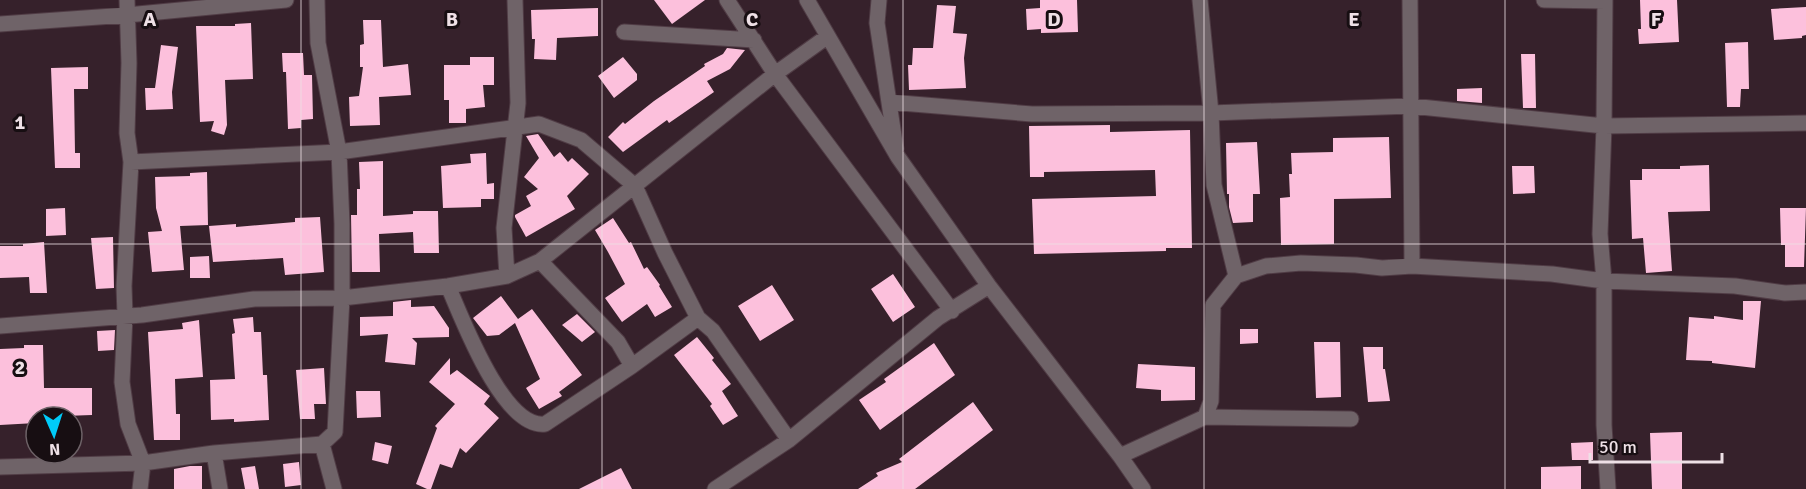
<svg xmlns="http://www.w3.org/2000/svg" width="1806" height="489" font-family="Signika,sans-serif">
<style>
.building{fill:#fcc0dc}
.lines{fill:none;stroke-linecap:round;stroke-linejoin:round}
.minor-casing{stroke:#503c45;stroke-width:17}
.minor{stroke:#6f6368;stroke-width:15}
.grid{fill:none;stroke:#eee0e6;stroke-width:1.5;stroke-opacity:0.55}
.grid-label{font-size:20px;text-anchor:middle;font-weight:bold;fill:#eee0e6;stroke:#170e12;stroke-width:6;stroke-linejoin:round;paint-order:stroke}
</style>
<rect width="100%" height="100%" fill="#36212b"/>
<path class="building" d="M654 0H705L672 24Z
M1040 0H1077L1078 32 1041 33V29L1027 30 1026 9 1040 8Z
M1640 0H1677L1679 42 1639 44 1638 29H1641Z
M937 5 956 6 953 33 967 34 964 58 966 88 909 90 908 65H912L913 48H933Z
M1806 7V35L1802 36V38L1774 40 1771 9Z
M598 8V36L557 38 556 60 534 59 535 39H532L531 10Z
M363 20H381L383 67 408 64 411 95 379 97 380 125 350 126 349 97 359 96 363 67H360V45L364 44Z
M251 23 253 79 225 80 227 125 224 135 211 131 214 121 200 122 196 26H235V24Z
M1748 42 1749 89H1741L1740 107H1727L1725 43Z
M161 45 178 47 172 92 173 109 146 110 145 88H155Z
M727 48 745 50 730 69 707 81 714 92 669 123 667 120 623 152 608 137 623 122 625 124 654 101 705 66 704 64 723 54Z
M282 53H303L304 75H312L313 119 301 120V128L288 129 286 72H283Z
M1521 54H1535L1536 108H1523Z
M470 57H494V85H483L485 107 466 109V123H449V100H444V65H470Z
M623 57 637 74V80L614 98 598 76Z
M88 67V89H74L75 153H80V168H55L51 68Z
M1482 88V103L1457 101V89Z
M1110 125V132L1190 130 1192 248H1166V251L1034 254 1032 199 1156 196 1155 170 1044 172V177H1030L1029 126Z
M538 134 554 157 560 152 568 162 572 158 589 174 567 196 575 209 526 237 515 217V215L531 206 526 196 538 189 524 177 539 158 526 136Z
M1389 137 1391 198 1334 199V244L1281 245 1280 198 1290 197 1289 174H1292L1291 153 1333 152V138Z
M1257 142 1260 194H1253V222L1233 223 1229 207V194H1227L1226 143Z
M486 153 487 184 494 183V199H481V207L443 208 441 166 471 163 470 154Z
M383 161V216L413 214V211H438L439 253H414L413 232 379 234 380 272H352L351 215H357V189H360L359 162Z
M1709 165 1710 211 1668 212 1672 271 1646 273 1643 238 1632 239 1630 180H1642V169H1680V166Z
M1512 166H1534L1535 193 1513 194Z
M207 172 208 225 180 226 184 270 152 272 148 232 162 231 156 208 155 177 190 176V173Z
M65 208 66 235 46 236V209Z
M1780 208H1806L1804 267H1785V245H1781Z
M320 217 324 272 285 275 283 258 213 262 209 226 236 224V227L295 222V218Z
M613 218 629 243 631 242 644 269 647 267 660 285 659 286 672 307 655 317 647 304 622 322 605 298 625 284 608 252 595 230Z
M113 237 114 288 96 289 91 238Z
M44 242 47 293H30L29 277 0 278V246H23V244Z
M209 256 210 278H190V257Z
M893 274 915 307 893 322 871 289Z
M772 285 794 320 760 341 738 306Z
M501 296 518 319 532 309 582 375 559 392 562 396 539 409 526 388 540 379 515 323 499 335 487 336 473 318Z
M411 300V307L434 306 449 328V337L412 338 417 343 415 365 385 362 388 334 360 336V317L393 316V302Z
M1743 301H1761L1755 368 1712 363V361L1686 360 1689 317 1714 319V316L1743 320Z
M577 314 595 332 582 342 562 325Z
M253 317 254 332H261L263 375H267L269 420 234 422V419L211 420 210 380 235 379 232 334 235 333 233 319Z
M199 320 203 377 175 379 176 414H180V440H154L148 332 183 329 182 323Z
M1240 329H1258V343L1240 344Z
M115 330 114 350 98 351 97 331Z
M697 337 714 358 712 360 731 384 722 391 738 416 723 425 710 406 712 404 674 355Z
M1314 342H1340L1341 397 1316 398Z
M934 343 955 375 880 430 859 400 886 382 884 379Z
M24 345H43L44 388H92V415L36 417V423L0 425V349L24 348Z
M1363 347H1383V369H1385L1390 401 1368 402Z
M450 358V375L457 370 490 396 484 404 499 418 466 453 460 448 452 468 440 464 431 489H427L416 484 437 428 435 426 455 404 429 382Z
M1138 364 1195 367V400L1161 401V390L1136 388Z
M324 368 326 404H314L315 419H300L296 370Z
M356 391H380L381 417 357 418Z
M973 402 993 430 942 469 915 489H858L878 476 876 473 902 462 899 459Z
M1682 432V489H1652L1650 433Z
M375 442 392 446 388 464 372 460Z
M1593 442V460H1572L1571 443Z
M299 462 301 485 285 487 283 464Z
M190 466H202V489H174V469Z
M255 466 259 489H245L241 468Z
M1581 466V489H1541V467Z
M621 468 632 489H579Z"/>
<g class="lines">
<g class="minor-casing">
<path id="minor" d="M127 0 129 63 127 133 131 162 124 286 125 316 122 382 128 424 143 463 140 489
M727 0 775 74 952 311
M807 0 898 157 989 286 1120 456 1143 489
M879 0 877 23 896 149
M1200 0 1211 113 1214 185 1236 276
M1410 0 1412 266
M1544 0 1605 1
M0 24 127 15 286 0
M624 32 754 40
M889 102 1032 114 1211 113 1411 106 1604 126 1806 123
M131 162 339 152 539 124 581 140 635 186 665 253 698 318 713 331 789 440 938 318 989 286
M540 261 618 342 632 366
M507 276 504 228 518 103 515 0
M448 286C462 318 503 429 545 424L632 366 698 318
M0 326 142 315 254 299 342 298 448 286 507 276 540 261 775 74 828 36
M1205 417 1351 419
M322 444 334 489
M214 453 220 489
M1120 456 1205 417 1211 401 1213 305 1236 276 1266 266 1301 263 1356 265 1382 268 1412 266 1552 274 1604 281 1600 234 1604 126 1605 0
M0 467 143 463 214 453 322 444 335 432 342 298V224L339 152 318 43 317 0
M715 489 789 440
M1608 489 1604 425V281L1735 286 1785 293 1806 292"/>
</g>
<use href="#minor" class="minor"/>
</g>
<path class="grid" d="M301 0V489M602 0V489M903 0V489M1204 0V489M1505 0V489M0 244H1806"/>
<g class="grid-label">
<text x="150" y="26">A</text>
<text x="452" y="26">B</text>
<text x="752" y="26">C</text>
<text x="1054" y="26">D</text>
<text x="1354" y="26">E</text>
<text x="1656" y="26">F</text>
<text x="20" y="129">1</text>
<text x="20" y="374">2</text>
</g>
<g transform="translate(54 435) rotate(177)"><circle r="28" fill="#170e12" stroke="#6d6267" stroke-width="1.5"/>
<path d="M0-4.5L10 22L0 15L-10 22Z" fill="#00cbf9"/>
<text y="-9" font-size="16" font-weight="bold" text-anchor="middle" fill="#eee0e6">N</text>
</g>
<path d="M1590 453v9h132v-9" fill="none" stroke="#eee0e6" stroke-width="3"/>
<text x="1599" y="453" font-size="18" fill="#eee0e6" stroke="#170e12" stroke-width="4.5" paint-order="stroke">50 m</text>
</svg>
